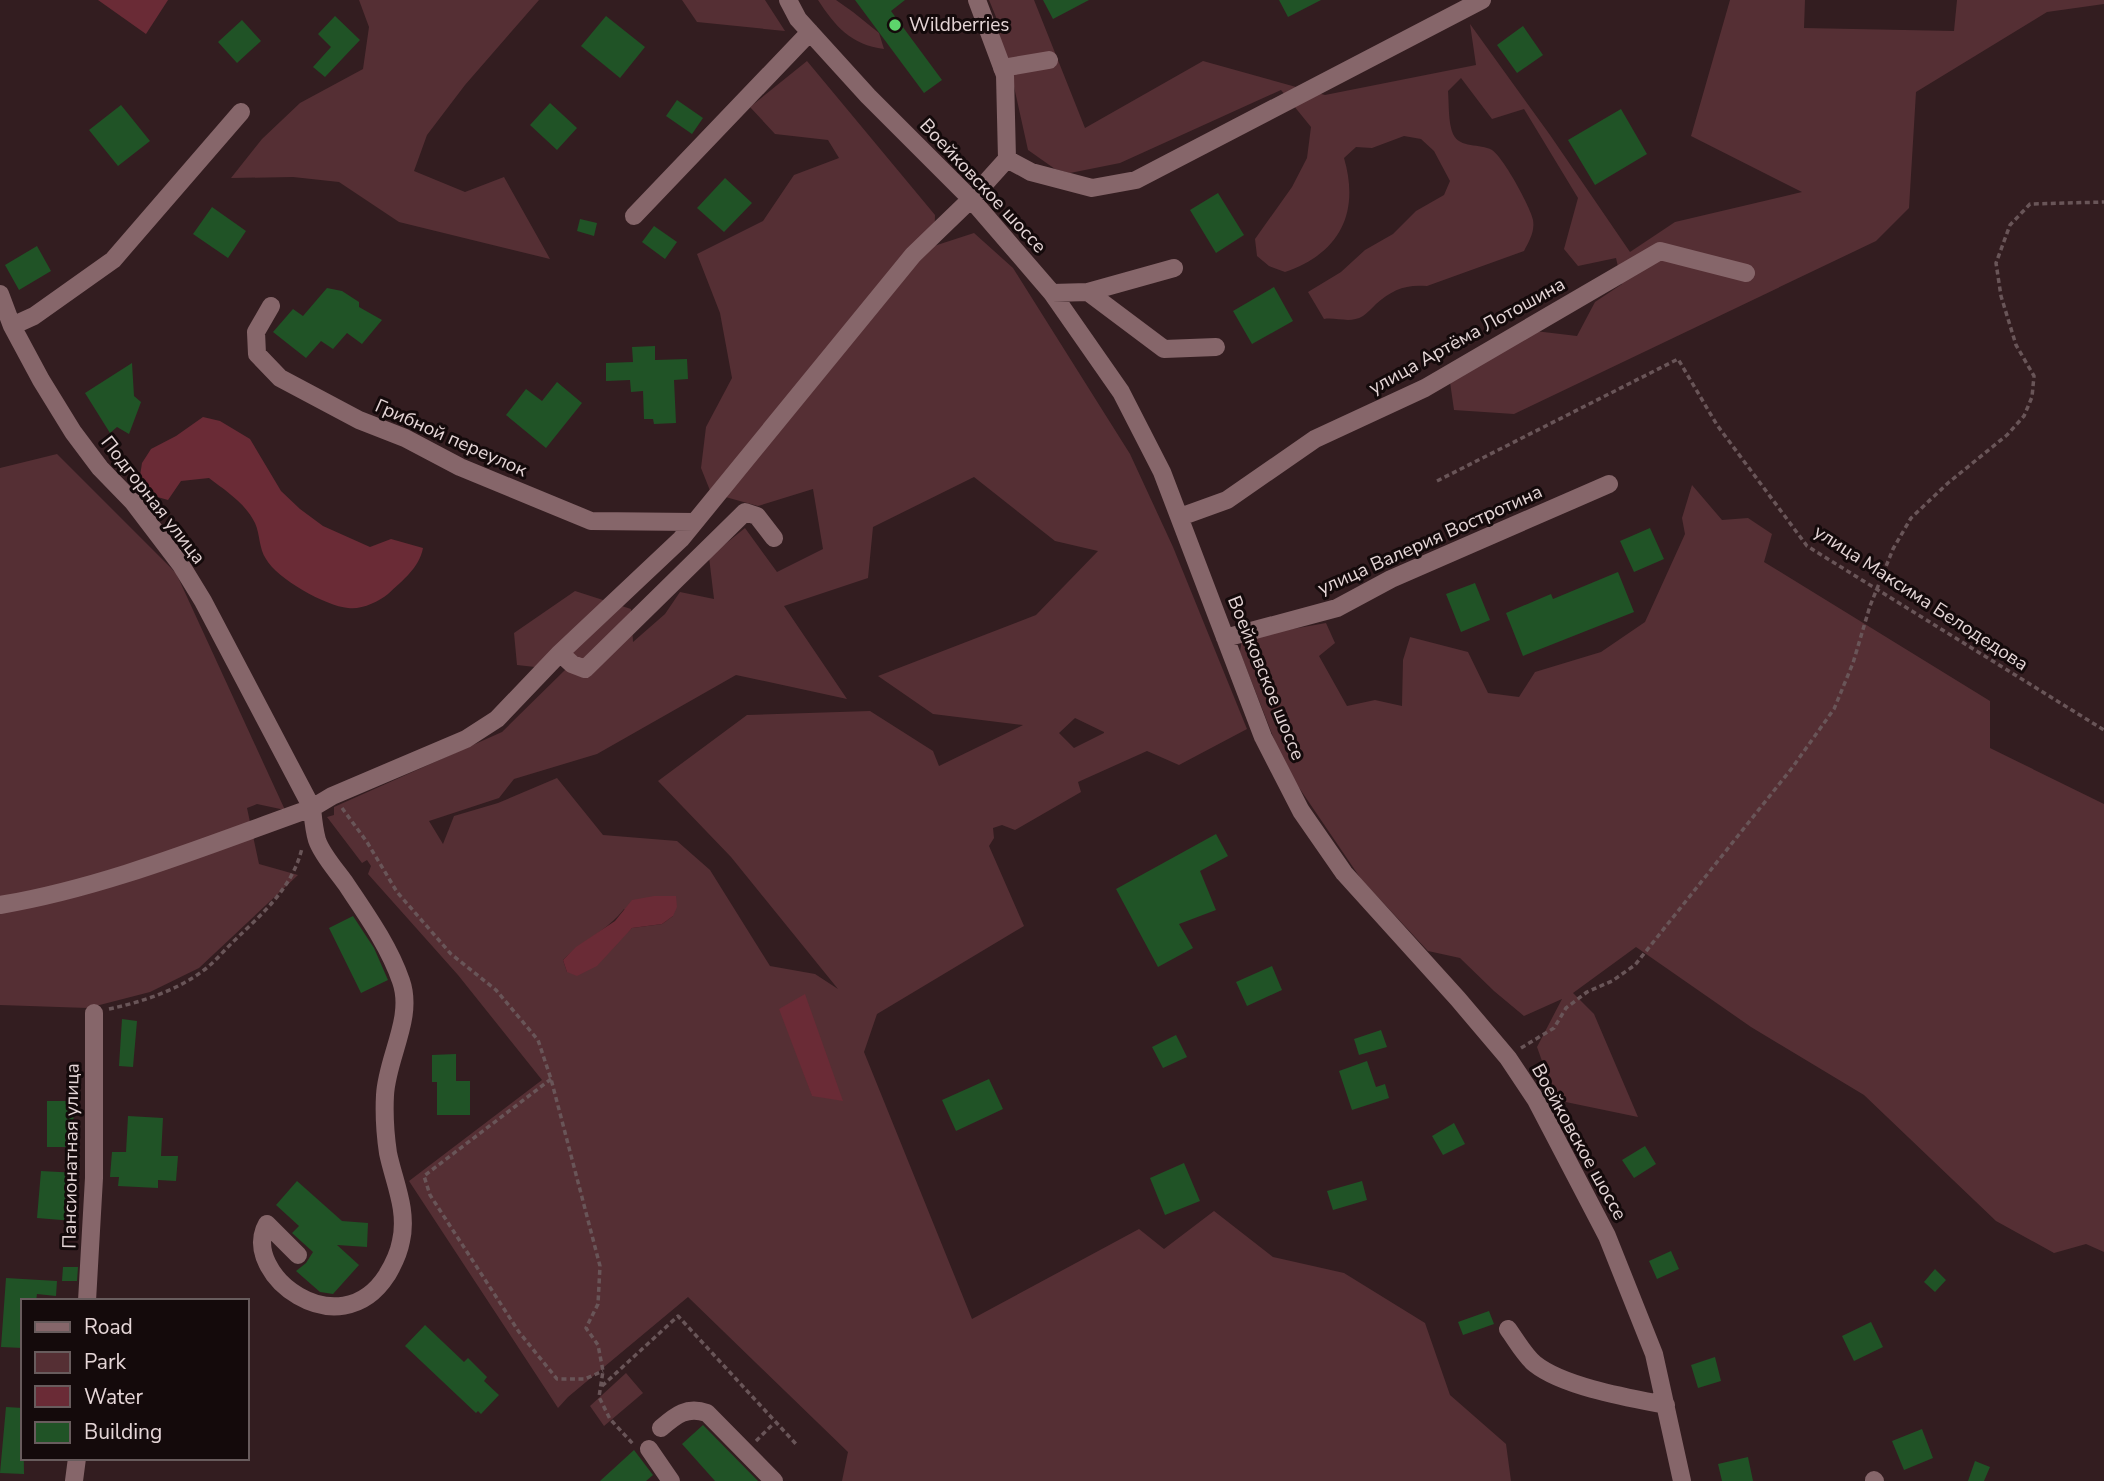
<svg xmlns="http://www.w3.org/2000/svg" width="2104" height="1481" font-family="'Nunito Sans',sans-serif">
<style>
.green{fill:#552f34;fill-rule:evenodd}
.water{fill:#6a2b36}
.building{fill:#205326}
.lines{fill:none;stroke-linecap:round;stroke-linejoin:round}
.path{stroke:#695558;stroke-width:3.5;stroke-dasharray:5 3.5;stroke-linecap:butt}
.minor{stroke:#86666a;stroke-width:18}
.poi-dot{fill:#5dd56c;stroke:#140a0b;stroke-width:2.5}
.labels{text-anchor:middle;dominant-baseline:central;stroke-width:6;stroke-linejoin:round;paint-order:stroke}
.poi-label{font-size:19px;fill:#e5d6d7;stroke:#140a0b;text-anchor:start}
.street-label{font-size:19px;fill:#e5d6d7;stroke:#140a0b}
</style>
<rect width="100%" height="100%" fill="#331d20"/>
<path class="green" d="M359 0H539L465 85 427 135 414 171 465 192 504 177 550 259 399 222 339 182 293 177 231 178 262 139 300 103 363 69 369 27Z
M682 0H765L785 31 697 22Z
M818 0H836L853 12 879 33 884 49C851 45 835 26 818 0Z
M989 0H1034L1085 128 1203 61 1325 95 1476 65 1470 24 1550 135 1630 252 1675 222 1802 192 1691 136 1730 0H1805L1804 28 1954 31 1957 0H2104V4L2047 12 1916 92 1909 208 1876 241 1514 414 1454 410 1449 375 1535 331 1577 336 1595 302 1622 284 1616 258 1578 266 1564 249 1578 198 1524 109 1492 119 1461 78 1448 91C1449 103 1448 123 1453 134 1460 149 1480 143 1492 150 1503 157 1530 206 1533 220 1535 232 1529 241 1524 251L1427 286C1405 284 1392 290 1376 304 1372 308 1367 313 1363 316 1350 324 1337 317 1324 319L1308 292 1341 272 1365 250 1393 234 1416 211 1444 195 1450 181 1434 151 1421 139 1404 136 1372 148 1356 147 1344 158C1360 213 1340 253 1285 272L1269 266 1257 256 1255 239 1292 187 1307 158 1311 127 1281 90 1120 163 1070 173 1055 169 1028 150 1009 64 1003 50 996 17Z
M807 61 935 215 934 246 974 233 1013 268 1130 454 1173 547 1247 729 1179 765 1147 751 1078 782 1081 792 1015 830 1002 825 993 828 994 838 989 846 1024 926 877 1014 864 1052 972 1319 1139 1229 1164 1249 1214 1211 1273 1257 1344 1273 1425 1323 1450 1395 1506 1444 1511 1481H842L848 1452 688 1297 568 1397 558 1408 409 1181 542 1080 458 975 368 874 371 866 367 860 362 863 327 817 334 815V807L502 732 565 670 571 656 553 669 517 665 514 633 575 591 631 609 633 642 665 614 680 592 714 599 709 557 745 528 777 572 823 549 813 489 758 506 711 493 701 468 706 427 732 378 720 313 697 254 763 221 794 175 839 158 828 140 775 134 750 107ZM974 477 1055 541 1098 551 1036 615 878 676 933 714 1023 725 939 766 933 751 870 711 747 715 658 781 731 857 838 989 815 974 770 966 710 870 677 841 603 835 557 778 498 803 454 816 443 844 429 821 499 798 514 779 597 754 736 675 847 699 784 606 868 578 873 527ZM1075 718 1104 732V733L1074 748 1059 733ZM624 909 673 916 662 924 632 928 622 937 567 972 563 960C582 941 607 931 624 909ZM780 1008 842 1100 812 1095Z
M57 454 176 573 285 810 257 804 247 808 259 864 298 875 199 968 150 992 88 1008 0 1005V468Z
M1692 485 1722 520 1748 518 1772 534 1764 562 1990 701V748L2104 804V1252L2086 1244 2054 1253 1996 1221 1864 1095 1751 1027 1636 947 1573 993 1594 1014 1638 1117 1556 1100 1537 1047 1562 999 1524 1016 1494 991 1460 958 1428 951 1361 879 1285 767 1240 652 1242 638 1326 623 1335 643 1319 656 1347 706 1375 700 1402 706 1403 660 1410 637 1468 652 1488 693 1519 697 1535 672 1601 652 1645 622 1685 534 1682 518Z
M626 1373 643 1393 604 1426 590 1406Z"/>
<path class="water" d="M98 0H168L146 34Z
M203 417 220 421 250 439 281 491 300 509 323 526 370 547 391 539 423 548C419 568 403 580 388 594 378 602 361 610 348 608 326 606 277 579 266 559 259 549 260 534 255 523 245 503 226 491 209 478L181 481 168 500 154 496 139 482 142 463 151 449 176 436Z
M654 896H676L677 907 673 916 662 924 632 928 597 966 577 976 567 972 563 960 576 947 615 921 632 900Z
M805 994 843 1101 812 1096 779 1009Z"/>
<path class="building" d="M855 0H905L891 11 942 80 924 93Z
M1043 0H1089L1053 19Z
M1279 0H1321L1288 17Z
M335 16 360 40 325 77 313 67 331 47 318 34Z
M606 16 645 47 620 78 581 46Z
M242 20 261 41 237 63 218 42Z
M1523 26 1543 55 1517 73 1497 45Z
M677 100 703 118 692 134 666 116Z
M550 103 577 128 557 150 530 125Z
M121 105 150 141 118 166 89 130Z
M1621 109 1647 154 1595 185 1568 140Z
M725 178 752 203 724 232 697 208Z
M1218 193 1244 235 1216 253 1190 210Z
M212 207 246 231 228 258 193 234Z
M580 219 597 223 594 236 577 231Z
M654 226 677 242 665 259 642 242Z
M37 246 51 271 19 290 5 265Z
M1274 287 1293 321 1252 344 1233 311Z
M327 288 342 291 359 302V307L382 320 362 344 347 333 333 349 321 341 306 358 273 332 293 309 303 316Z
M655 346V360L687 359 688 379 674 380 676 423 654 424 653 419H644L643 391 631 392 630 380 606 381V363L633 362 632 347Z
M132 363 134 396 141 402 129 434 117 427 110 433 85 393Z
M557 382 582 403 546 448 506 415 526 389 542 401Z
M1650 528 1664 559 1634 572 1620 541Z
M1618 572 1634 612 1523 656 1506 613 1551 594 1553 599Z
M1475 583 1490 620 1461 632 1446 594Z
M1216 834 1228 856 1200 871 1216 910 1179 924 1193 948 1158 967 1116 889Z
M353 916 374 948 388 980 361 993 329 928Z
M1272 966 1282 990 1247 1006 1236 982Z
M122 1019 137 1021 133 1067 119 1066Z
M1381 1030 1387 1047 1359 1055 1354 1039Z
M1176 1035 1187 1057 1163 1068 1152 1047Z
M456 1054V1081H470V1115H437V1082H432V1055Z
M1367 1061 1376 1087 1385 1084 1389 1098 1352 1110 1339 1071Z
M989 1079 1003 1109 956 1131 942 1100Z
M47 1101H73L74 1147H47Z
M128 1116 163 1118 161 1156H178L176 1181 158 1180V1188L118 1186 119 1177H110L112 1152H126Z
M1454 1123 1465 1144 1443 1155 1432 1136Z
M1645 1146 1656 1164 1634 1178 1622 1160Z
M1184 1163 1200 1201 1165 1215 1150 1178Z
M41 1171 78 1173 74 1221 37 1218Z
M297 1181 342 1221 368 1223 367 1247 337 1245 359 1265 333 1294 320 1292 296 1271 306 1263 313 1252 292 1233 299 1226 276 1205Z
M1362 1181 1367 1200 1333 1210 1327 1191Z
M1671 1251 1679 1269 1657 1279 1649 1261Z
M63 1267H78L77 1281H62Z
M1935 1269 1946 1280 1935 1292 1924 1282Z
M6 1278 57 1281 56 1296 37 1294 36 1301H23V1348L1 1347Z
M1489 1311 1494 1324 1463 1335 1458 1322Z
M1871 1322 1883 1347 1854 1361 1842 1336Z
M425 1325 464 1362 468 1358 487 1377 484 1381 499 1395 481 1414 478 1411 476 1413 405 1346Z
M1715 1357 1721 1381 1698 1388 1691 1365Z
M6 1407 23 1408 24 1474 0 1473Z
M703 1425 758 1481H715L682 1444Z
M1922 1429 1933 1458 1904 1470 1892 1441Z
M634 1450 653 1475 646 1481H600Z
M1748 1457 1753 1481H1722L1718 1464Z
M1975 1461 1990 1467 1984 1481H1968Z"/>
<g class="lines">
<path class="path" d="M1437 481 1678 359 1717 425 1807 546 2104 730
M342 808 367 842 397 892 451 954 496 990 538 1040 551 1079 600 1266 598 1304 586 1328 598 1345 603 1371 599 1397 610 1419 634 1445
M109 1009C142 1002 178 990 204 970 216 961 225 949 236 939 263 913 293 887 302 848
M1521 1048 1554 1028 1566 1008 1587 992 1612 981 1635 965 1792 768 1834 709 1853 663 1870 606 1893 549 1911 518 1948 483 2007 435 2024 416 2032 397 2034 376 2016 345 2001 296 1996 263 2010 225 2030 204 2104 202
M551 1079 424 1176 430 1195 519 1332 557 1379H585L603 1371
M602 1386 678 1316 796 1444
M756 1441 774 1423"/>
<path class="minor" d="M788 0 798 19 868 96 971 199 1052 293 1121 392 1162 472 1263 737 1301 811 1344 873 1458 999 1508 1058 1536 1100 1607 1236 1654 1354 1682 1481
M977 0 1005 75 1007 159
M1002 68 1049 60
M634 216 810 32
M1088 292 1164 349 1216 347
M1052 293 1088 292 1174 268
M0 294 12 326 41 380 73 432 100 468 133 502 181 565 203 601 312 808C313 818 314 830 317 840 322 855 337 871 346 884 366 914 389 946 401 981 414 1018 387 1057 385 1095 384 1114 385 1133 388 1153 394 1182 408 1210 401 1241 399 1252 393 1265 387 1275 339 1350 239 1273 267 1224L298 1255
M271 306 256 332 257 354 280 378 359 420 405 438 460 467 591 521 695 522
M12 326 34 316 113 260 241 112
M1180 517 1227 500 1315 439 1425 388 1660 251 1746 273
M1225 638 1337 608 1391 579 1609 484
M560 653 572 664 585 669 745 512 757 516 774 538
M0 905C107 887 210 844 312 808L332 796 466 739 497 719 560 653 681 539 913 255 971 199 1007 159 1031 172 1092 188 1136 180 1482 0
M87 1301 94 1178V1013
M1508 1329C1516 1340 1525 1356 1535 1364 1564 1387 1630 1398 1666 1405
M661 1428C676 1415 687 1406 707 1413L774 1481
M649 1449 671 1481
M1874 1480 1875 1481
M74 1481 77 1458"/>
</g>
<circle class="poi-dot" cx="895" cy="25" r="7"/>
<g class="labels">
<g class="poi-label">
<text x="909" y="25">Wildberries</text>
</g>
<g class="street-label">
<text transform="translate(983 186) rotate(47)">Воейковское шоссе</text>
<text transform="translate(1467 336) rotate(-29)">улица Артёма Лотошина</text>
<text transform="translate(451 438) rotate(24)">Грибной переулок</text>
<text transform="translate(153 500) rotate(52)">Подгорная улица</text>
<text transform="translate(1430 540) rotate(-24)">улица Валерия Востротина</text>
<text transform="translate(1921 598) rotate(33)">улица Максима Белодедова</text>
<text transform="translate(1266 678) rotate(68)">Воейковское шоссе</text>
<text transform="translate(1579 1142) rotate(61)">Воейковское шоссе</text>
<text transform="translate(71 1156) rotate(-89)">Пансионатная улица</text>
</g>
</g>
<rect x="21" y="1299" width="228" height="161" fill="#140a0b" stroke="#685c5d" stroke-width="2"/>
<rect x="35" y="1322" width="35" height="10" fill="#86666a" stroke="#685c5d" stroke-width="2"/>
<text x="84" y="1334" font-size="21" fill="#e5d6d7">Road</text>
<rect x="35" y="1352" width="35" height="21" fill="#552f34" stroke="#685c5d" stroke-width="2"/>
<text x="84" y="1369" font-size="21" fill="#e5d6d7">Park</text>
<rect x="35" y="1386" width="35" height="21" fill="#6a2b36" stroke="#685c5d" stroke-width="2"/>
<text x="84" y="1404" font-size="21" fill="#e5d6d7">Water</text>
<rect x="35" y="1422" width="35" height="21" fill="#205326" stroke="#685c5d" stroke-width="2"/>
<text x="84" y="1439" font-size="21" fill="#e5d6d7">Building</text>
</svg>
